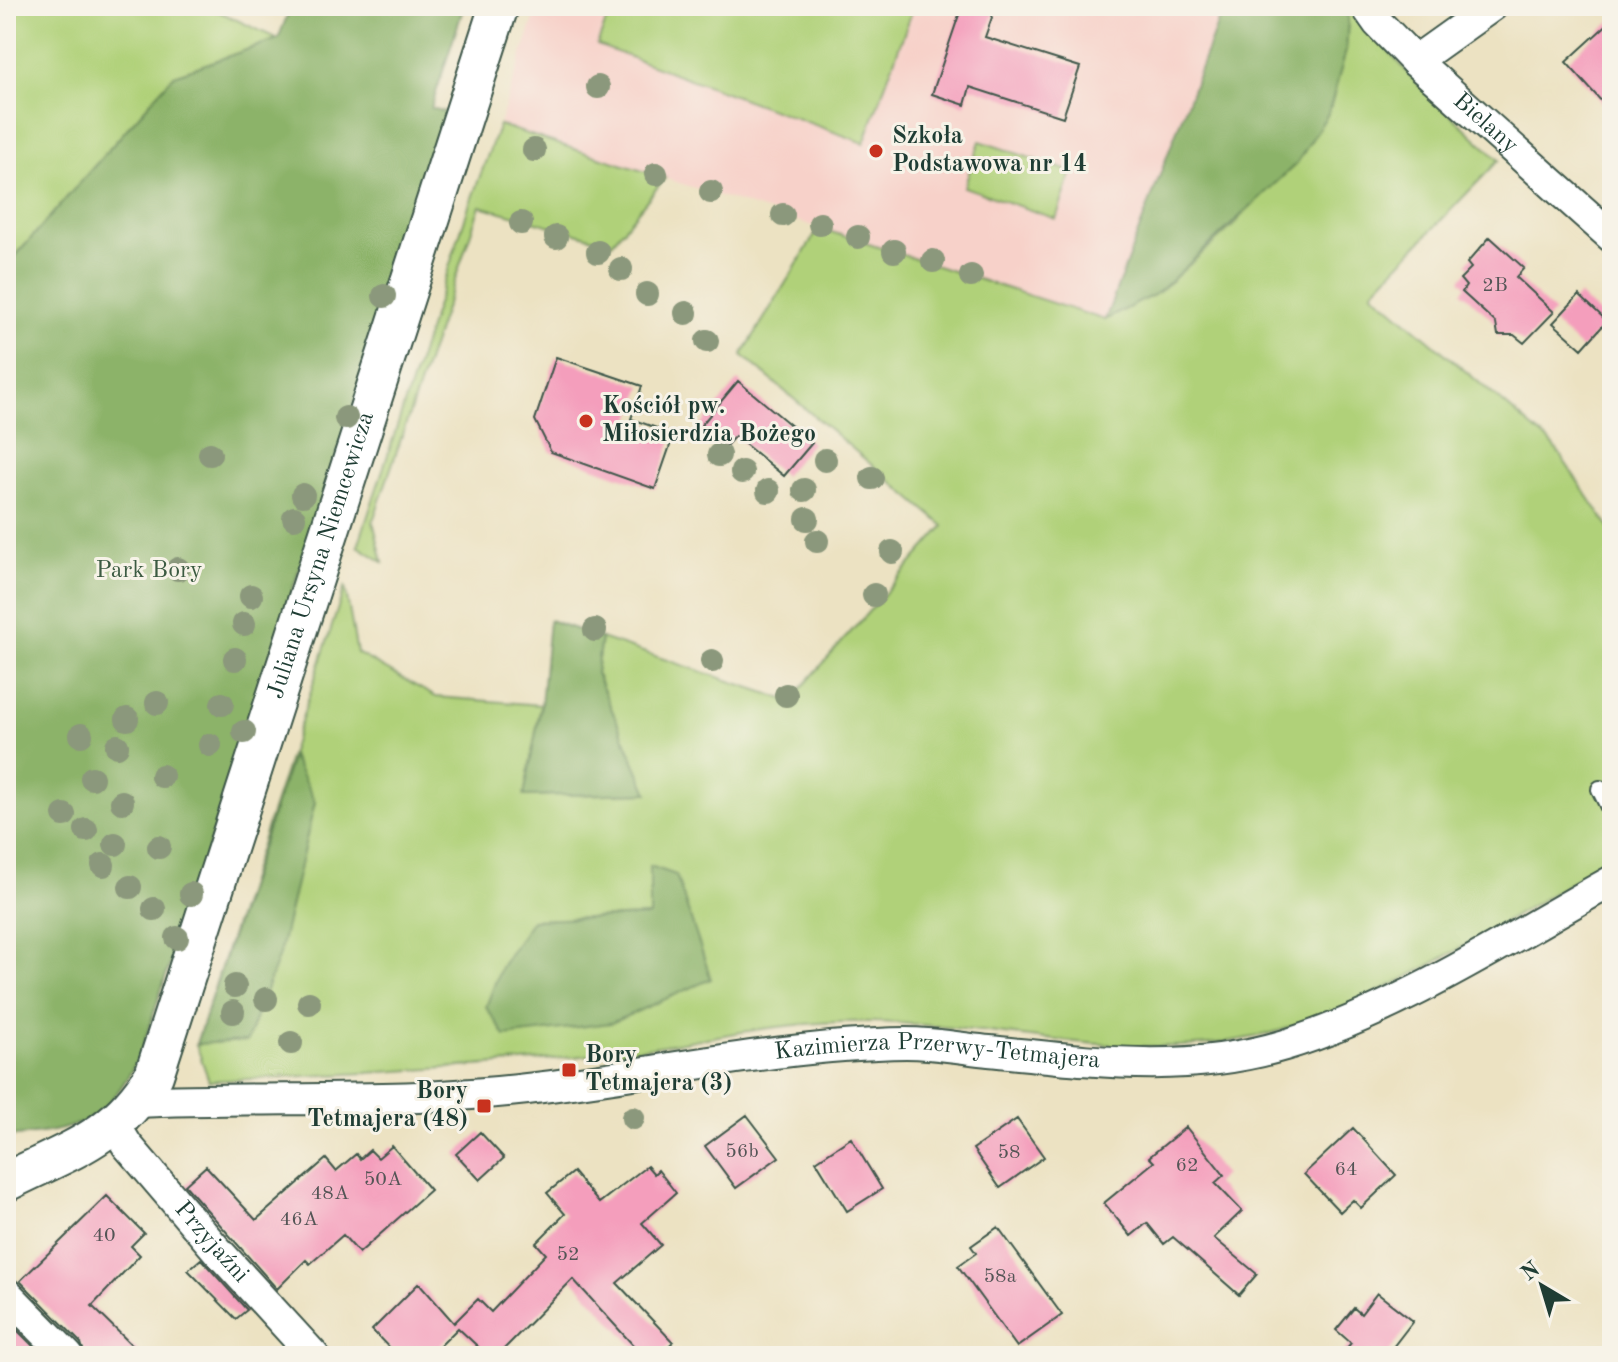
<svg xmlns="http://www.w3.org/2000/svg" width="1618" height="1362" font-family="'Old Standard TT',serif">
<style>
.built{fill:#f7d1c9}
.green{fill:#b0d179;stroke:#688756;stroke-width:2;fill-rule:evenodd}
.forest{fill:#8cb369;stroke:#56784e;stroke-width:2}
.building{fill:#f49ebc}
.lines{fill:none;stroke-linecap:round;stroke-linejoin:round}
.service-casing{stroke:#3e5649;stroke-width:20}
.minor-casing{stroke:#3e5649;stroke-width:34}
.tertiary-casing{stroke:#3e5649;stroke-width:42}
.service{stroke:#fff;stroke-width:16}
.minor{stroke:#fff;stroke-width:30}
.tertiary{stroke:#fff;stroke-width:38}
.tree{fill:#8b987c}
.poi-dot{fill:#c8321e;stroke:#f7f3e8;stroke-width:3}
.labels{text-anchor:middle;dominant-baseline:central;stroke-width:6;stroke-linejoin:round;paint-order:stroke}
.number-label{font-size:20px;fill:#545556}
.street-label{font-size:24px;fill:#1f3d34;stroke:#f7f3e8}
.poi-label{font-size:24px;font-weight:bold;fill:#1f3d34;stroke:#f7f3e8;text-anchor:start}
.park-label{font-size:24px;fill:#3c5b42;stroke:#f7f3e8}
</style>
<rect width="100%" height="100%" fill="#f7f3e8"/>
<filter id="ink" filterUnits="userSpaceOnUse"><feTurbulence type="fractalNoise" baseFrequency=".0125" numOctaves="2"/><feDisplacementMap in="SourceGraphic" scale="16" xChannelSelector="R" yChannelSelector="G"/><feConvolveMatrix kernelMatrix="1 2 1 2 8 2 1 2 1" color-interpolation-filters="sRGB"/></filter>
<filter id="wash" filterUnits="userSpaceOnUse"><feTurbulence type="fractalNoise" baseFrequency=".006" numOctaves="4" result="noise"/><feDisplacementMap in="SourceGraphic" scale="32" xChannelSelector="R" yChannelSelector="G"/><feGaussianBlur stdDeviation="1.8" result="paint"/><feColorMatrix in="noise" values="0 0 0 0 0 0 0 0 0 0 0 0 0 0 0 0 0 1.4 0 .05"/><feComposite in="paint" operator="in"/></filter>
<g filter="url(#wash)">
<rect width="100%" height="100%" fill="#ece2c2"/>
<path class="built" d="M538 6H1224L1105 320 499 125Z"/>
<path class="green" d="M6 6H207L278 39 174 75 6 267Z
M612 6H914L864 143 597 45Z
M1349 6 1417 83 1499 160 1372 292 1554 446 1612 532V858C1510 917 1395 996 1282 1030 1136 1073 988 1018 840 1022 765 1024 691 1043 616 1052 481 1069 345 1074 209 1081L196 1044 345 586 357 653 436 697 541 705 524 796 647 793 596 673 601 638 790 701 944 526 742 355 819 228 1105 320 1159 292 1237 222 1346 51ZM651 916 711 979 532 920Z
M499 125 665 178 612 243 480 206 373 521 383 562 358 546 470 203Z
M980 141 1072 172 1056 219 964 187Z"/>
<path class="forest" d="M291 6H464L431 108 449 113 140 1055C104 1125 80 1130 6 1137V267L174 75 278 39Z
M1224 6H1349L1346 51 1329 112 1297 163 1159 292 1105 320Z
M549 620 601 638 596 673 648 793 524 796 541 705Z
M292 756 315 802 279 955 247 1041 196 1044Z
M650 866 676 875 711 979 611 1023 505 1036 486 1007 501 967 532 920 650 916Z"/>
<g id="blocks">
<path class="building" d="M962 6H996L985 37 1080 67 1063 117 970 87 965 105 932 94Z
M1612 20V113L1566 62Z
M1490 237 1524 268 1516 277 1554 312 1524 343 1514 335H1498L1496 323 1462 292 1466 286 1460 279 1471 268 1467 263Z
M1579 295 1607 321 1582 349 1553 323Z
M556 357 642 386 631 419 674 434 655 489 551 452 535 420Z
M738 381 812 443 784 476 735 436 722 450 698 429Z
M747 1115 779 1157 736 1188 705 1146Z
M1017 1119 1044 1157 1000 1188 973 1149Z
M1186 1127 1224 1175 1215 1183 1242 1211 1214 1238 1257 1274 1239 1295 1173 1237 1164 1244 1147 1223 1131 1236 1104 1203 1154 1162 1149 1157Z
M1353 1128 1396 1175 1361 1208 1353 1200 1340 1212 1304 1174Z
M480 1132 504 1158 480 1180 456 1154Z
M851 1138 882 1189 847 1211 816 1161Z
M392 1146 430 1190 359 1253 343 1235 310 1264 306 1260 277 1289 185 1185 206 1166 256 1220 326 1159 336 1171 356 1154 360 1159 370 1150 378 1158Z
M647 1166 654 1174 658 1170 676 1193 642 1223 661 1245 617 1283 673 1342 658 1356H643L573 1279 497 1356H488L458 1328 430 1356H397L372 1330 419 1283 454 1323 478 1299 491 1312 546 1254 536 1243 565 1214 547 1193 573 1172 599 1203Z
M107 1196 144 1233 131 1246 140 1255 92 1306 143 1356H85L81 1343 20 1281Z
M998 1227 1062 1315 1017 1347 958 1266 976 1253 971 1246Z
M201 1259 247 1310 236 1319 188 1270Z
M1377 1293 1413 1321 1386 1356H1340L1351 1343 1336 1330 1354 1308 1361 1314Z
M12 1325 43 1356H6V1330Z"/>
</g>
</g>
<g filter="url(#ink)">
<use href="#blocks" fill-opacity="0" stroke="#3e5649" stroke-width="2"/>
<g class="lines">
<g class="service-casing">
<path id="service" d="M1600 789 1612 813"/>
</g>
<g class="minor-casing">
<g id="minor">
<path id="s1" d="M1366 6 1378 23 1415 61 1612 237"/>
<path d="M1415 61 1492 6"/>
<path id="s2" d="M137 1102C266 1096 398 1104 527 1089 653 1074 778 1045 906 1043 933 1043 962 1048 989 1051 1091 1061 1185 1075 1285 1045 1401 1009 1506 940 1612 881"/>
<path id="s3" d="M115 1125 127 1145 216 1249 314 1356"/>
<path d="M6 1293 68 1356"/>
</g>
</g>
<g class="tertiary-casing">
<g id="tertiary">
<path id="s4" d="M6 1182C69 1150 115 1139 154 1075L499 6"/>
</g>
</g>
<use href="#service" class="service"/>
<use href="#minor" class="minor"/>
<use href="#tertiary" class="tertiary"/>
</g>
<g class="tree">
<circle cx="598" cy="87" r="12"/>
<circle cx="534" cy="150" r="12"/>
<circle cx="656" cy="174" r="12"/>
<circle cx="711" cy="192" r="12"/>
<circle cx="783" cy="215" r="12"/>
<circle cx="521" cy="223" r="12"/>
<circle cx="820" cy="224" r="12"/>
<circle cx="556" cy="237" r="12"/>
<circle cx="858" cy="237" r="12"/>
<circle cx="894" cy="251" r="12"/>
<circle cx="598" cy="252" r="12"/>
<circle cx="933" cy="261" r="12"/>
<circle cx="621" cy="269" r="12"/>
<circle cx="971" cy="276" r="12"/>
<circle cx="647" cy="294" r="12"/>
<circle cx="384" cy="296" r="12"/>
<circle cx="686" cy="313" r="12"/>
<circle cx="707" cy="341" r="12"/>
<circle cx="346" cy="418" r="12"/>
<circle cx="210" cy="454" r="12"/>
<circle cx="719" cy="455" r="12"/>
<circle cx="825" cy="460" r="12"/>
<circle cx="742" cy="472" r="12"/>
<circle cx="872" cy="478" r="12"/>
<circle cx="804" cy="490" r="12"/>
<circle cx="768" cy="491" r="12"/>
<circle cx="303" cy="495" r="12"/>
<circle cx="294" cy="518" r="12"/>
<circle cx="807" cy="519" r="12"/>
<circle cx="817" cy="541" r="12"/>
<circle cx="892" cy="552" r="12"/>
<circle cx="178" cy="569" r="12"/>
<circle cx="874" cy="595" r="12"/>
<circle cx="251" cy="596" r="12"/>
<circle cx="244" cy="624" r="12"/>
<circle cx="595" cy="630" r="12"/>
<circle cx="235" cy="659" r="12"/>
<circle cx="712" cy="661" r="12"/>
<circle cx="786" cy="695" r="12"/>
<circle cx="157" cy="703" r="12"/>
<circle cx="222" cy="704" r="12"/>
<circle cx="127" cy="719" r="12"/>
<circle cx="244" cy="732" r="12"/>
<circle cx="81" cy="735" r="12"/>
<circle cx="210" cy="745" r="12"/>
<circle cx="117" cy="746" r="12"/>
<circle cx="162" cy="776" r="12"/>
<circle cx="92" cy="778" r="12"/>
<circle cx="122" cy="802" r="12"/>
<circle cx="64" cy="815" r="12"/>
<circle cx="86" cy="830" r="12"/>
<circle cx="115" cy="844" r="12"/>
<circle cx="159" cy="847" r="12"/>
<circle cx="103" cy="865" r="12"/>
<circle cx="130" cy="887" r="12"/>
<circle cx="191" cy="894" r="12"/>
<circle cx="154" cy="909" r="12"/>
<circle cx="177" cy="938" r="12"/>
<circle cx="235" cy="986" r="12"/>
<circle cx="266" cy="999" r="12"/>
<circle cx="309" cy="1003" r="12"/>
<circle cx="233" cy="1012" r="12"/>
<circle cx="291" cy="1043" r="12"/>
<circle cx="633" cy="1118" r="12"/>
</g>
</g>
<g class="poi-dot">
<circle cx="876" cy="151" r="8"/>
<circle cx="586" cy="421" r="8"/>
<rect x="561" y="1062" width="16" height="16" rx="4"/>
<rect x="476" y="1098" width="16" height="16" rx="4"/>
</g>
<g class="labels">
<g class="number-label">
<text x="1495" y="286">2B</text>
<text x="742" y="1152">56b</text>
<text x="1009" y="1153">58</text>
<text x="1187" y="1166">62</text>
<text x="1346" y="1170">64</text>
<text x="383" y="1180">50A</text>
<text x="330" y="1194">48A</text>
<text x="299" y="1220">46A</text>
<text x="104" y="1236">40</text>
<text x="568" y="1255">52</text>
<text x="1000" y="1277">58a</text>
</g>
<g class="street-label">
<text stroke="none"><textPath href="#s1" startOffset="168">Bielany</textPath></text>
<text stroke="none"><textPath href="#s4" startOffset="732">Juliana Ursyna Niemcewicza</textPath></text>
<text stroke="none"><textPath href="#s2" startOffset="804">Kazimierza Przerwy-Tetmajera</textPath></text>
<text stroke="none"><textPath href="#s3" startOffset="152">Przyjaźni</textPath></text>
</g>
<g class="poi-label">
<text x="892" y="137">Szkoła<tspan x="892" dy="28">Podstawowa nr 14</tspan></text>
<text x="602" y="407">Kościół pw.<tspan x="602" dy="28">Miłosierdzia Bożego</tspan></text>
<text x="585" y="1056">Bory<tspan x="585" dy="28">Tetmajera (3)</tspan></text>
<text x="468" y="1092" text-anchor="end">Bory<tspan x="468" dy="28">Tetmajera (48)</tspan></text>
</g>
<g class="park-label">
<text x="149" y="571">Park Bory</text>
</g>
</g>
<rect width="1618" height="1362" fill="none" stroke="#f7f3e8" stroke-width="32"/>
<g transform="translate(1542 1286) rotate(322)" stroke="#f7f3e8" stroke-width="6" paint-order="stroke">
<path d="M0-6L14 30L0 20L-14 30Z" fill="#1f3d34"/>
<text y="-12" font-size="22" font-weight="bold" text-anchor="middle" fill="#1f3d34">N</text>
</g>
</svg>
